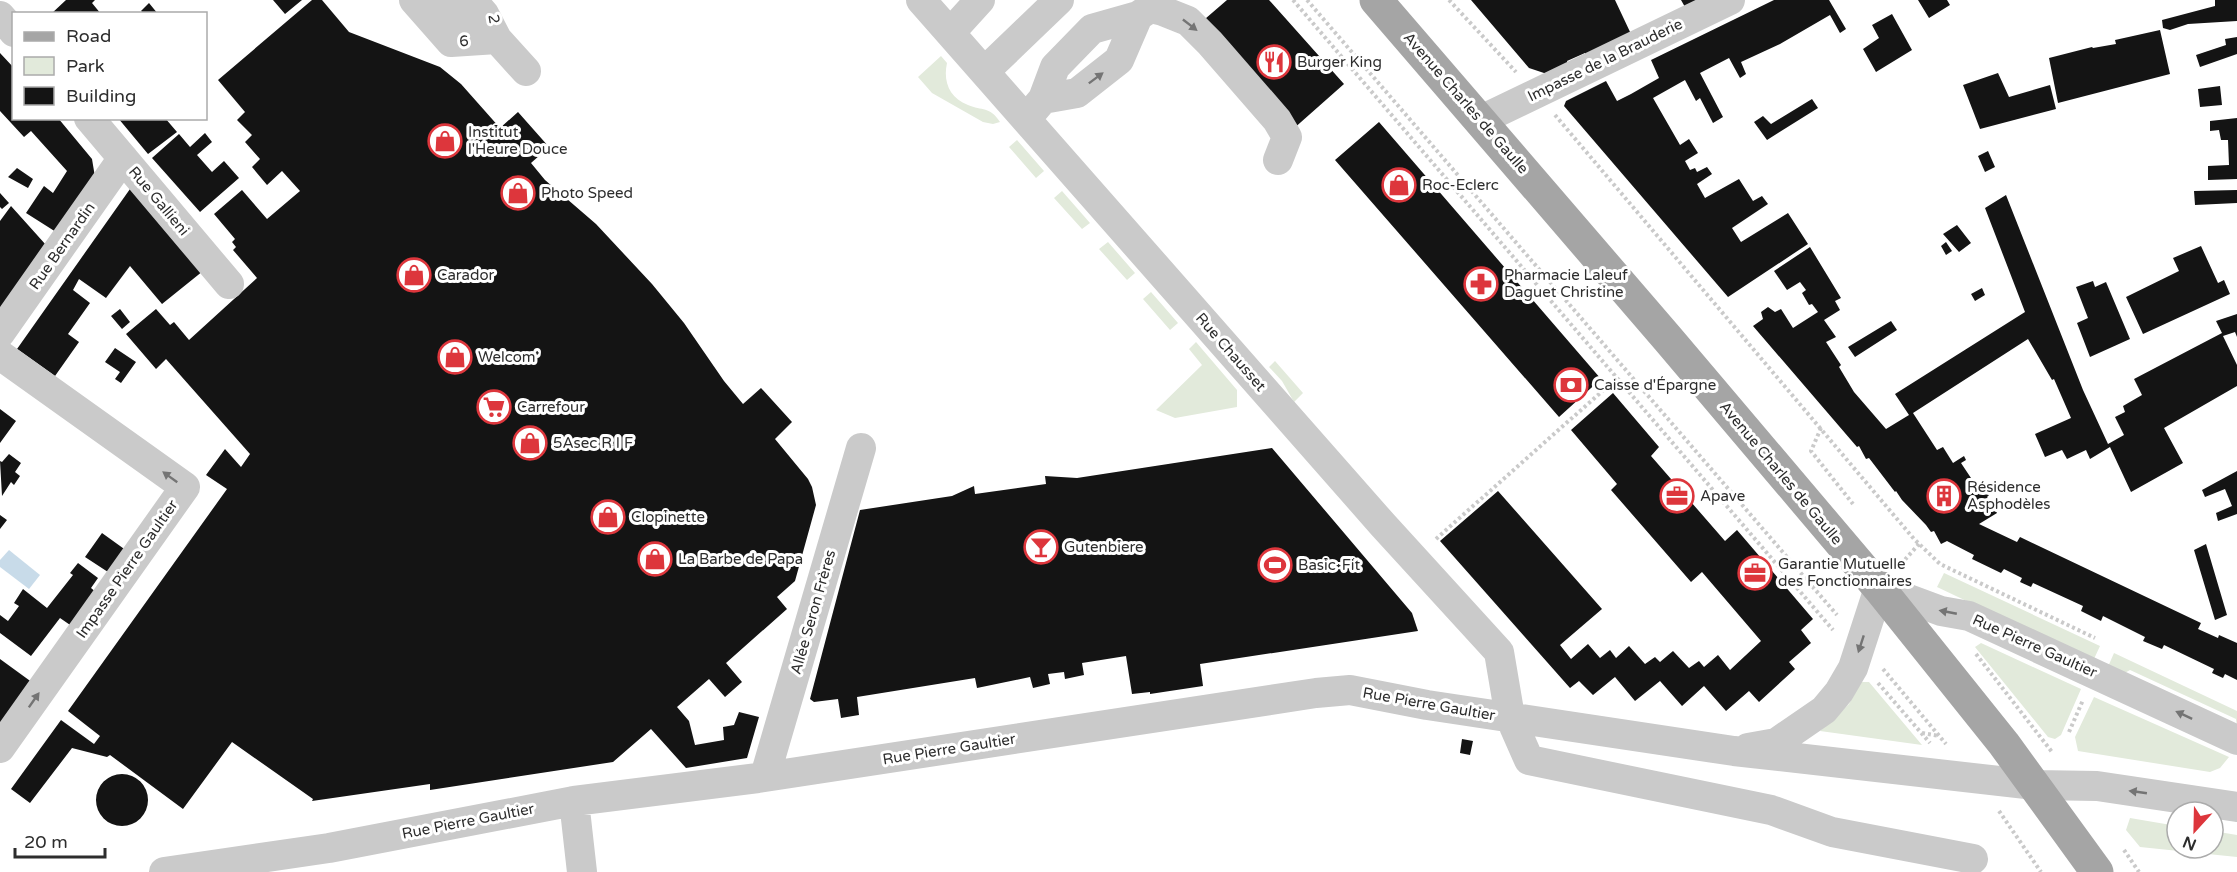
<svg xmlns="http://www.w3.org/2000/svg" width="2237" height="872" font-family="'Varela Round',sans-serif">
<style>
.green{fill:#e2eadb}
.water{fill:#c8dbe9}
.building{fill:#141414}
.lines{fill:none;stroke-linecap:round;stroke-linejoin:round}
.path{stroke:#cacaca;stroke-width:4;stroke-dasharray:3 3;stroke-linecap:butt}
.minor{stroke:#cacaca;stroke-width:30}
.major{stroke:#a5a5a5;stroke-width:33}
.oneway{fill:#747474}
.labels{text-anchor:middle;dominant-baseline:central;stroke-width:6;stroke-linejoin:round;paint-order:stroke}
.street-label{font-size:15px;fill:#2d2d2d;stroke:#fff}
.poi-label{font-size:15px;fill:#2d2d2d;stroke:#fff;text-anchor:start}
</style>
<rect width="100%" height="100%" fill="#fff"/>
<path class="green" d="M941 56 947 63C943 81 949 98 968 105 982 111 990 106 1000 122L993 124 983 122 932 93 918 77Z
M1017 140 1044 171 1036 178 1009 147Z
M1062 191 1090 223 1082 229 1054 198Z
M1108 242 1135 273 1127 280 1099 249Z
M1151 292 1178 323 1170 330 1143 299Z
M1196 342 1237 390V407L1175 418 1156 410 1202 365 1189 349Z
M1275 361 1303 393 1294 402 1282 381 1269 367Z
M1944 573 2100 646 2093 661 1937 587Z
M1981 643 2081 689 2061 735 2055 739 2048 737 1975 647Z
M2114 653 2237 711V727L2236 719 2130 670 2121 675 2107 669Z
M1861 682H1869L1922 745 1820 731 1849 704Z
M2094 697 2229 757 2220 768 2210 772 2078 751 2075 737Z
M2130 818 2177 826V848H2213V831L2237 835V857L2140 847 2126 830Z"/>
<path class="water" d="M9 550 40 575 29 589 0 567V560Z"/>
<path class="building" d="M66 0H95L92 3 101 14H51Z
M273 0H302L285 14Z
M312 0H322L349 32 440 67 461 84 500 128 518 112 549 147 531 163 545 180 596 224 652 284 684 323 724 381 743 404 761 388 792 422 775 439 808 479 812 487 816 505 795 581 777 597 787 609 726 663 742 682 725 697 709 679 677 707 689 721 695 745 724 740 723 727 734 725 739 712 759 717 747 758 686 768 651 729 613 762 430 790V784L312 801 313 799 232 742 183 809 110 755 107 757 72 748 30 803 11 789 61 720 94 744 100 736 68 711 227 489 206 475 225 449 241 467 250 454 166 359 156 369 126 334 156 309 170 325 174 322 189 340 257 278 233 250 236 247 232 242 235 239 214 214 242 190 267 219 300 191 282 171 267 185 252 167 260 159 245 142 252 135 237 120 245 112 218 80Z
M1227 0H1269L1344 84 1292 130 1198 25Z
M1471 0H1615L1631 34 1585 56V53L1567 61 1568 65 1547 74 1529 68Z
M1681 0H1700L1685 7Z
M1774 0H1829L1846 29 1840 33 1830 15 1780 44 1741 62 1746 74 1740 78 1729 58 1700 73 1723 117 1713 123 1700 98 1696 101 1685 80 1653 98 1680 145 1689 139 1698 153 1685 161 1690 170 1695 168 1697 172 1707 167 1712 174 1697 184 1705 198 1739 179 1753 201 1762 196 1768 204 1732 228 1741 242 1788 213 1808 244 1728 297 1564 106 1566 101 1606 81 1617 101 1631 94 1659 78 1651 60Z
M1918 0H1947L1950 5 1929 18Z
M2215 0H2237V21L2188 24 2170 30 2163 28 2162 20 2215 6Z
M149 3 158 14H144L141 11Z
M1892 14 1912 50 1876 72 1863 49 1879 38 1872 25Z
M2160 30 2170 74 2058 103 2049 58 2092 47 2093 48 2116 44 2115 40Z
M2237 37V54L2200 67 2196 55 2226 45 2225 39Z
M0 53 14 68V118H58L92 159 95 177 56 232 26 213 44 186 53 193 67 171 31 131 24 137 0 111Z
M1998 73 2009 97 2050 85 2056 109 1980 129 1963 85Z
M2220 86 2222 105 2200 107 2198 89Z
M1812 99 1818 108 1767 140 1754 122 1763 116 1771 124Z
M118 118H165L177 132 148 154Z
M2237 118V179L2208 180V166L2229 165 2228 140H2221L2219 130 2210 131V121Z
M1379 122 1601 379 1559 417 1335 160Z
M205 133 212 142 197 155 212 172 224 161 239 178 200 212 152 158 179 134 190 147Z
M1988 151 1995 167 1985 172 1978 156Z
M17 168 33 179 28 188 8 177Z
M130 189 203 271 162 304 130 266 106 298 79 279 73 290 90 303 68 334 79 342 55 376 17 349Z
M2237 190V203L2195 205 2194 191Z
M0 193 9 203 2 209 0 207Z
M2006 195 2083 390 2108 444 2124 435 2115 417 2125 412 2123 406 2142 395 2134 379 2222 333 2216 321 2237 314V337L2235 332 2223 336 2237 365V386L2164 428 2183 463 2131 492 2110 447 2090 459 2086 450 2067 459 2062 450 2045 457 2035 434 2071 418 2054 379 2052 380 2028 339 1913 413 1937 450 1943 447 1953 463 1964 456 1966 460 1961 463 1981 493 1988 489 1990 494 1987 497 1997 513 1979 524 2017 542 2020 537 2201 623 2198 629 2218 638 2219 635 2237 643V680L2225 674 2223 678 2212 673 2214 669 2164 645 2162 649 2143 641 2145 637 2103 616 2101 621 2081 611 2083 606 2033 583 2031 587 2020 582 2022 578 2004 569 2001 573 1972 559 1974 555 1947 541 1941 544 1934 531 1931 532 1926 525 1902 500 1896 491 1895 492 1869 458 1866 459 1859 446 1857 447 1753 326 1763 319 1761 312 1768 307 1775 312 1781 309 1793 328 1818 312 1812 304 1809 305 1802 293 1806 290 1800 282 1787 290 1774 271 1810 247 1841 298 1835 301 1840 310 1824 320 1836 337 1826 342 1841 365 1839 367 1854 392 1886 429 1909 415 1895 394 2025 312 1985 208Z
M11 206 46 245 0 309V221Z
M1957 225 1971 243 1959 252 1943 234Z
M1946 242 1952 251 1946 255 1941 246Z
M2201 246 2218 283 2224 280 2230 294 2143 334 2126 297 2179 271 2173 258Z
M2093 281 2095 287 2106 282 2130 339 2090 357 2077 323 2088 318 2076 287Z
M1982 288 1985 295 1975 301 1971 294Z
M120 309 130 322 122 329 111 316Z
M1891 321 1897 330 1855 357 1848 347Z
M115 348 136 362 121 383 115 379 120 372 105 362Z
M1613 393 1659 447 1651 456 1725 541 1737 530 1813 619 1801 630 1811 643 1789 662 1795 669 1759 702 1749 691 1726 711 1704 686 1682 706 1660 681 1635 701 1615 677 1593 695 1579 681 1570 688 1440 541 1498 491 1602 609 1560 645 1571 659 1588 644 1600 658 1610 650 1616 658 1629 646 1645 664 1655 657 1660 662 1673 651 1689 668 1699 661 1704 667 1718 655 1730 670 1761 641 1702 572 1691 582 1611 490 1617 484 1571 430Z
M0 409 16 421 0 443Z
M1272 448 1412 613 1418 631 1200 664 1203 686 1150 694V692L1132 694 1126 656 1082 663 1084 675 1065 679 1064 672 1048 674 1050 684 1033 688 1030 677 977 688 975 678 857 697 859 715 841 718 838 699 814 702 810 699 860 510 952 496 974 486 975 494 1046 484 1045 476 1077 478Z
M9 454 21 463 15 472 20 476 14 485 11 482 2 496 0 461 2 462Z
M2237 471V514L2218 521 2216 513 2232 506 2225 489 2205 497 2202 490Z
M0 515 7 520 0 529Z
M102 533 127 551 111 574 85 557Z
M2206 544 2227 615 2215 620 2194 550Z
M78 563 98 578 91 588 97 593 73 627 60 618 31 656 0 633V615L8 621 19 606 14 603 23 589 47 608 73 575 70 573Z
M0 659 33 683 0 728Z
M1462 739 1473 741 1470 755 1460 753Z
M96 800a26 26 0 1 1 52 0a26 26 0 1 1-52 0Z"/>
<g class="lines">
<path class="path" d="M1293 0 1833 630
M1307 0 1837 615
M1449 0 1516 72
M1555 115 1914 539 1940 564 2095 638
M1821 428 1811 451 1853 504
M1436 539 1617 378
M1901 564 1919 544
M1976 654 2052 752
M1883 669 1946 744
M1878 683 1930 743
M2069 732 2083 700
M1922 733 1939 736
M1999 811 2041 872
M2124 850 2139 872"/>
<path class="minor" d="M414 0 451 42 497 39
M443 0 469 27 486 34
M472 0 484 14 497 39 526 71
M921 0 1383 525 1499 652 1510 717 1529 760 1771 810 1832 832 1973 859
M0 16 14 32
M950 33 980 0
M985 71 1059 0
M1043 99 1077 93 1119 60 1138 16
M89 118 229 284
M1027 118 1043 99 1055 67 1092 29 1138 16 1150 8 1163 11 1188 21 1210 43 1277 120 1287 137 1278 160
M1481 120 1730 0
M0 333 123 158
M0 355 185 487 0 748
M1748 748 1776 743 1824 710 1839 692 1853 668 1879 588 1941 611 1969 616 2237 740
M765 776 861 448
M574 801 582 872
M164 872 329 848 574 801 758 778 1316 693 1350 690 1427 705 1734 751 2035 785 2097 786 2237 807"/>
<path class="major" d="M1376 0 1668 339 1879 588 2004 744 2097 872"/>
</g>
<defs><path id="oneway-solid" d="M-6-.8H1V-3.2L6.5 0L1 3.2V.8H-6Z" transform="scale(1.5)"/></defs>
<g class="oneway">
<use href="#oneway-solid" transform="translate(1190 25) rotate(38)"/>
<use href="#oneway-solid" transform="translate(1096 78) rotate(-37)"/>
<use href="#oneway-solid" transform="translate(170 477) rotate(-144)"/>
<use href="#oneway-solid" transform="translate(1948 612) rotate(-169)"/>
<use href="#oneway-solid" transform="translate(1861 644) rotate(108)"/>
<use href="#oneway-solid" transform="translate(34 700) rotate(-55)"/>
<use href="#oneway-solid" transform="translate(2184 715) rotate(-155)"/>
<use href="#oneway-solid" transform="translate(2138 792) rotate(-172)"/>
</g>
<defs>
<g id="restaurant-ring" transform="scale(1.725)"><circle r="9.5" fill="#fff" stroke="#dd363c" stroke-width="1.5"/><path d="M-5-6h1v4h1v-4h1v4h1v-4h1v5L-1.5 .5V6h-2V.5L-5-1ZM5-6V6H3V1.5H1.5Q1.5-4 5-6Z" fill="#dd363c"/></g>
<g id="shop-ring" transform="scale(1.725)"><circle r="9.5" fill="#fff" stroke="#dd363c" stroke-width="1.5"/><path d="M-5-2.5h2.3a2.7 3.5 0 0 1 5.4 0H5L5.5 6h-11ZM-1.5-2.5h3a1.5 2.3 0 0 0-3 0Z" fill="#dd363c"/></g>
<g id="pharmacy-ring" transform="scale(1.725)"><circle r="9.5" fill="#fff" stroke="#dd363c" stroke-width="1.5"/><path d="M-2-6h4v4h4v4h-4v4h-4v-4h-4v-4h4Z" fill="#dd363c"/></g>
<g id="bank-ring" transform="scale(1.725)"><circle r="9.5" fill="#fff" stroke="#dd363c" stroke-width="1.5"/><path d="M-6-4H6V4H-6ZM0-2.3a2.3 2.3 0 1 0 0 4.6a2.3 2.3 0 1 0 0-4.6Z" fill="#dd363c"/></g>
<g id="supermarket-ring" transform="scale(1.725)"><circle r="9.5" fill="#fff" stroke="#dd363c" stroke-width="1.5"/><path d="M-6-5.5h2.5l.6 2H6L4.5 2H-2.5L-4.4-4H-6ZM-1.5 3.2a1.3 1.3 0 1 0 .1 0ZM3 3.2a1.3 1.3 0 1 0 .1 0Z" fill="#dd363c"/></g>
<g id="office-ring" transform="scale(1.725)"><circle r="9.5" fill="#fff" stroke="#dd363c" stroke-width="1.5"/><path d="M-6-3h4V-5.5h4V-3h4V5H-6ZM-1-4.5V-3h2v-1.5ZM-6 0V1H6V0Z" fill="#dd363c"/></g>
<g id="building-ring" transform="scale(1.725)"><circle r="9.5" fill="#fff" stroke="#dd363c" stroke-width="1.5"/><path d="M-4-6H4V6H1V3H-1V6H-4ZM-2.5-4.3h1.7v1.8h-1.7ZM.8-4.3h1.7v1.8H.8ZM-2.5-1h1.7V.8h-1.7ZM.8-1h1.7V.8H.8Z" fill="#dd363c"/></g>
<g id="bar-ring" transform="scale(1.725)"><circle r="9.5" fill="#fff" stroke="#dd363c" stroke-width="1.5"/><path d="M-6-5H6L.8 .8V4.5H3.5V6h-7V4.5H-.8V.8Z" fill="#dd363c"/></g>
<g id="stadium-ring" transform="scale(1.725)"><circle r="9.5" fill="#fff" stroke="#dd363c" stroke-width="1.5"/><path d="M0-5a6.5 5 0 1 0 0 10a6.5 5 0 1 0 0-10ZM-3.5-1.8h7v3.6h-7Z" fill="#dd363c"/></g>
</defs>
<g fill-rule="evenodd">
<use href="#restaurant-ring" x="1274" y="62"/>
<use href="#shop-ring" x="445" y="141"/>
<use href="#shop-ring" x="1399" y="185"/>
<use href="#shop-ring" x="518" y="193"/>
<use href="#shop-ring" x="414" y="275"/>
<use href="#pharmacy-ring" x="1481" y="284"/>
<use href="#shop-ring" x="455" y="357"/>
<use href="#bank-ring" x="1571" y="385"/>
<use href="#supermarket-ring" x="494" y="407"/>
<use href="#shop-ring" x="530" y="443"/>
<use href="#office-ring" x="1677" y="496"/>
<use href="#building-ring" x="1944" y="496"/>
<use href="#shop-ring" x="608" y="517"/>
<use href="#bar-ring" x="1041" y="547"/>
<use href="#shop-ring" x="655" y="559"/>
<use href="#stadium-ring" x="1275" y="565"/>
<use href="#office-ring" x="1755" y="573"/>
</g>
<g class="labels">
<g class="street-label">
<text transform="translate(494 19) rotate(80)">2</text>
<text transform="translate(464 41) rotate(-3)">6</text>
<text transform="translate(1605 60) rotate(-26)">Impasse de la Brauderie</text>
<text transform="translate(1466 103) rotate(49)">Avenue Charles de Gaulle</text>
<text transform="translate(159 201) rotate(50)">Rue Gallieni</text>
<text transform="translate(62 246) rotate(-55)">Rue Bernardin</text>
<text transform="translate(1231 352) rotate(49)">Rue Chausset</text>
<text transform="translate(1781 473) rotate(50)">Avenue Charles de Gaulle</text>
<text transform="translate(127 569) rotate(-55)">Impasse Pierre Gaultier</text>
<text transform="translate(813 612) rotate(-74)">Allée Seron Frères</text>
<text transform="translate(2035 646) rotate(24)">Rue Pierre Gaultier</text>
<text transform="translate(1429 704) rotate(10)">Rue Pierre Gaultier</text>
<text transform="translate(949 749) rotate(-9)">Rue Pierre Gaultier</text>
<text transform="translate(468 821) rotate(-11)">Rue Pierre Gaultier</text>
</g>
<g class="poi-label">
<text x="1297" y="62">Burger King</text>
<text x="468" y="132">Institut<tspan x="468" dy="17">l'Heure Douce</tspan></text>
<text x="1422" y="185">Roc-Eclerc</text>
<text x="541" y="193">Photo Speed</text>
<text x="437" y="275">Carador</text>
<text x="1504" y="275">Pharmacie Laleuf<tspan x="1504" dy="17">Daguet Christine</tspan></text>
<text x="478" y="357">Welcom'</text>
<text x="1594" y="385">Caisse d'Épargne</text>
<text x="517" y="407">Carrefour</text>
<text x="553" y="443">5Asec R I F</text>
<text x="1967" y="487">Résidence<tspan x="1967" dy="17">Asphodèles</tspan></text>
<text x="1700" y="496">Apave</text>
<text x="631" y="517">Clopinette</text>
<text x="1064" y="547">Gutenbiere</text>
<text x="678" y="559">La Barbe de Papa</text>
<text x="1778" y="564">Garantie Mutuelle<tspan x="1778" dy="17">des Fonctionnaires</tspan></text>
<text x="1298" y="565">Basic-Fit</text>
</g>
</g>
<rect x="12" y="12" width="195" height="108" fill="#ffffff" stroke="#ababab" stroke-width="1.5"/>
<rect x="24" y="32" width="30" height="9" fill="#a5a5a5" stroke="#ababab" stroke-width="1.5"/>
<text x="66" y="42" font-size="18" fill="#2d2d2d">Road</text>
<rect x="24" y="57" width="30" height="18" fill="#e2eadb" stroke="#ababab" stroke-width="1.5"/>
<text x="66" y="72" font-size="18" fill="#2d2d2d">Park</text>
<rect x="24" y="87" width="30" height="18" fill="#141414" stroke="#ababab" stroke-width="1.5"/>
<text x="66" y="102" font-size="18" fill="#2d2d2d">Building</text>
<g transform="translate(2195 830) rotate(202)"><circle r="28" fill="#ffffff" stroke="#ababab" stroke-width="1.5"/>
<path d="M0-4.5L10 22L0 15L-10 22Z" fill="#dd363c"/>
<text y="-9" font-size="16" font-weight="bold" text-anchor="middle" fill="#2d2d2d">N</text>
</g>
<path d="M15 848v9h90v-9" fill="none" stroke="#2d2d2d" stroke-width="3"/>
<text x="24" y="848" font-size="18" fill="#2d2d2d" stroke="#ffffff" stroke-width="4.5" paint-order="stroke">20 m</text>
</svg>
